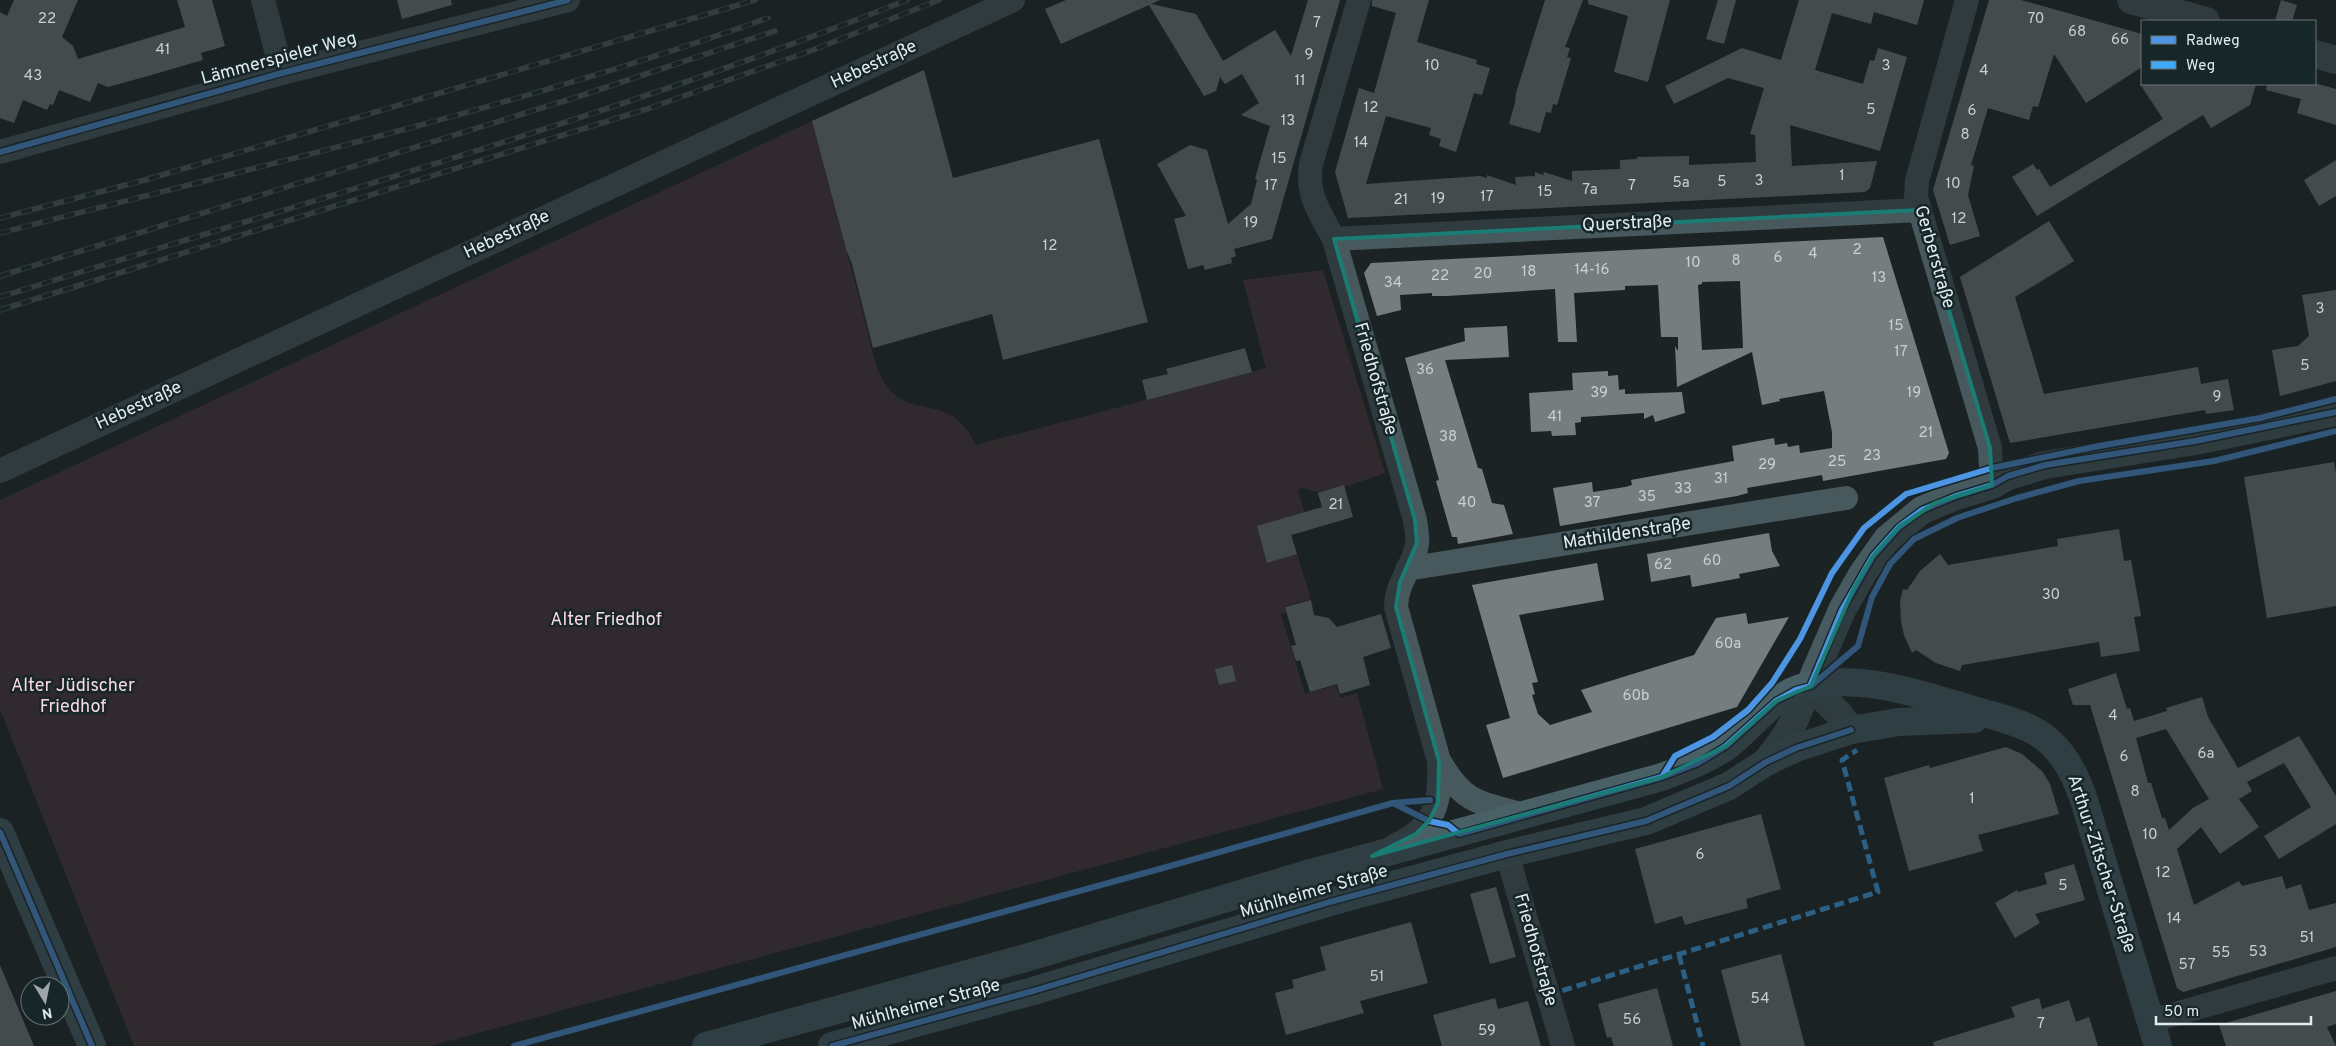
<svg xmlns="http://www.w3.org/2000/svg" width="2336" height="1046" font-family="Overpass,sans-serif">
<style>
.green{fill:#4b3238}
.building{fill:#767d7f;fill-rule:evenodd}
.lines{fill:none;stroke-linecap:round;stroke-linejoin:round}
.minor{stroke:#48595d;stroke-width:24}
.tertiary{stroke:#48595d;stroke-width:28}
.secondary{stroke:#465a5f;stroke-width:28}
.primary{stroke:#486066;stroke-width:28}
.rail-casing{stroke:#515d60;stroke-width:5.5}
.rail{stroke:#172629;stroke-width:4;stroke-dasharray:11;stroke-linecap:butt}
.quiet{stroke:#3fa9f5;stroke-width:5;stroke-dasharray:10 5;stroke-linecap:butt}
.cycleway-casing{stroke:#172629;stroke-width:9}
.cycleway{stroke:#4d94e3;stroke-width:6}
.marked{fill:none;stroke:#1a7c74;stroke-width:4;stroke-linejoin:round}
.labels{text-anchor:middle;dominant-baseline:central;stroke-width:5;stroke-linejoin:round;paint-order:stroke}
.number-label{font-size:15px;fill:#c7d0d3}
.street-label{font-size:18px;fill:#e2ecef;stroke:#172629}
.park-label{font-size:18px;fill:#fad8de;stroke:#172629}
</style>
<rect width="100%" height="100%" fill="#1b2325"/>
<path class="green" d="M812 121C828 183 845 244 861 305 867 327 873 364 884 382 909 423 950 389 976 445L1266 368 1243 280 1323 270 1385 473C1365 480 1340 490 1320 492 1312 493 1309 486 1298 489L1309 530 1291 535 1311 599 1285 606 1287 612 1281 614 1305 694 1336 685 1340 698 1357 693 1383 789 430 1046H134L0 709V500Z"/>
<path class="building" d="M14 0H78L62 37 73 46 78 59 185 27 177 0H212L225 46 201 53 203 60 155 74 108 87 98 83 90 102 59 90 53 105 50 104 47 110 23 100 14 123 0 118V12L7 16Z
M397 0H451L452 5 402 19Z
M1066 0H1160L1151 4 1196 14 1223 61 1275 30 1291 56 1308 0H1340L1272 239 1234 249 1236 256 1231 258 1232 263 1205 270 1203 265 1188 269 1174 219 1186 216 1157 164 1190 145 1207 150 1228 224 1251 204 1257 180 1255 179 1270 126 1241 115 1259 103 1242 74 1225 84 1220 77 1216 91 1204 96 1149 5 1061 44 1045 9Z
M1372 0H1429L1417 42 1477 60 1476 64 1490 68 1482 95 1474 93 1456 152 1439 146 1441 139 1429 135 1431 128 1386 116 1366 184 1480 176 1487 178V175L1516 185 1515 177 1535 176V172L1543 175 1544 172 1572 181V171L1620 169V160L1637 159V157L1689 156V165L1756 162 1755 135 1750 134 1764 88 1728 78 1674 104 1665 86 1742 48 1781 60 1799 0H1924L1917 25 1874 12 1871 24 1832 13 1815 70 1863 84 1870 60 1874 61 1878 48 1907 57 1880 151 1790 125 1792 166 1877 161 1870 188 1865 192 1348 218 1335 172 1359 88 1374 93 1396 13 1372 6Z
M1545 0H1583L1565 47 1570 48 1567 57 1571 58 1557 105 1553 104 1551 113 1546 112 1540 133 1509 124 1515 103 1516 93Z
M1588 0H1670L1648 82 1614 72 1628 16 1588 4Z
M1718 0H1736L1724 44 1706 39Z
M1989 0H2021L2142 34V67L2086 103 2054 54 2038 107 2033 106 2029 120 1988 108 1971 165 1974 166 1968 195 1980 236 1950 245 1933 190Z
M2281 0 2297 5 2292 21H2275Z
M924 70 953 178 1099 139 1148 322 1003 360 992 314 873 348 852 264 846 249 812 121Z
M2140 84H2256L2250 105 2211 128 2203 115 2037 216 2012 177 2033 164 2037 170 2039 169 2050 187 2163 119Z
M2267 84H2318L2336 89V125L2297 113 2301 99 2266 90Z
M2336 160V196L2319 206 2304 180Z
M2049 221 2074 261 2015 297 2044 394 2198 367 2201 384 2228 379 2234 410 2206 414 2205 410 2010 443 1960 277Z
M1883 237 1949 453 1946 459 1823 481 1822 475 1747 488 1748 493 1737 496 1560 526 1553 488 1592 482 1593 492 1625 487 1632 485 1631 480 1734 461 1732 446 1774 438 1775 445 1787 443 1788 447 1799 445 1800 453 1832 448V432L1824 391 1779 399 1780 401 1762 405 1752 352 1677 387 1675 346 1678 351V337H1661L1658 285 1625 286V290L1574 293 1577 342H1558L1555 289 1447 296H1432V293L1400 295 1401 310 1377 316 1364 273 1371 263ZM1740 281 1743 348 1702 350 1698 285 1702 284V282Z
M2336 290V381L2280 396 2272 350 2298 346 2309 336 2302 295Z
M1507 326 1509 357 1445 360 1478 468 1482 469 1492 503 1504 505 1513 534 1458 544 1457 537H1452L1436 481 1439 480 1405 358 1465 341 1464 328Z
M1245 348 1252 372 1147 400 1142 380 1168 374 1166 369Z
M1608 371V376L1618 375 1619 390 1625 389V394L1682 392 1685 413 1655 422 1653 415 1644 419V413L1581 417V422L1575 423 1576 435 1552 436 1551 431 1531 432 1529 393 1573 390 1572 373Z
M2334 462 2336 473V606L2267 618 2244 477Z
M1344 485 1353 517 1291 535 1297 554 1267 563 1257 526 1322 507 1318 493Z
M2119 529 2124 561 2131 560 2141 616 2134 617 2140 651 2101 657 2099 642 1962 665 1960 671 1936 663 1916 650 1912 653 1904 635 1901 622 1900 601 1903 589 1907 590 1920 571 1940 554 1948 565 2058 546 2057 539Z
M1769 533 1772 551 1780 566 1739 574 1740 578 1692 587 1690 575 1651 582 1647 554Z
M1597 563 1604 600 1519 615 1538 682 1532 683 1535 694 1532 695 1538 714 1550 725 1592 712 1581 690 1694 655 1716 618 1746 613 1748 624 1789 617 1737 707 1503 778 1486 725 1510 718 1472 585Z
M1311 600 1314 615 1329 618 1337 627 1381 614 1391 648 1363 657 1370 685 1340 694 1337 684 1310 692 1300 660 1296 661 1291 646 1296 645 1285 607Z
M1232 665 1236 681 1219 685 1215 669Z
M2116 673 2127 709 2130 708 2134 721 2167 711 2166 708 2202 697 2208 717 2238 768 2299 736 2336 796V824L2279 859 2264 836 2311 807 2284 763 2247 782 2252 791 2239 799 2259 827 2220 854 2201 827 2177 849 2194 905 2239 881 2242 886 2282 876 2286 889 2301 884 2309 910 2336 903V947L2183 992 2177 988 2090 705H2073L2068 689ZM2166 729 2209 799 2193 808 2169 830 2165 818H2162L2151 783H2148L2136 738Z
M2006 747 2022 754 2042 771 2050 784 2059 814 1978 835 1983 851 1909 871 1884 778 1929 765 1930 768Z
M1761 814 1781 889 1746 899 1748 908 1702 920 1685 925 1682 916 1655 924 1635 849Z
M2074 864 2085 900 2035 914 2040 923 2015 938 1995 903 2017 890 2018 892 2047 884 2044 873Z
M1496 887 1516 957 1490 964 1470 894Z
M1411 922 1428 983 1360 1001 1364 1013 1286 1035 1275 993 1294 988 1292 980 1326 970 1320 947Z
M1781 954 1805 1046H1741L1721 970Z
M0 965 34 1046H0Z
M1657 988 1673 1046H1614L1611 1037 1607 1038 1598 1004Z
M2336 991V1024L2327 1027 2336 1046H2226L2219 1025Z
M1495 998 1498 1009 1528 1001 1541 1046H1442L1433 1015Z
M2039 998 2042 1009 2069 1000 2076 1022 2089 1017 2098 1046H1934L1933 1042 2015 1017 2011 1007Z"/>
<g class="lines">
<path class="minor" d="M263 0 282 73
M1359 0 1311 164C1306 195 1320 213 1334 239L1415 520C1416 528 1418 536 1417 544 1413 568 1397 580 1396 607L1439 761C1441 803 1436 827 1394 846
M1967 0 1917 181 1916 197 1990 448 1992 485
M0 152 282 73 568 0
M1334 239 1919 210
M0 471 1013 0
M1407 569 1846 498
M1440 762C1464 804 1480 803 1525 815
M1507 854 1563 1046
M2151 1021 2336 968"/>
<path class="tertiary" d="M2131 0 2206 21
M2315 54 2336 60"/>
<path class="secondary" d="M1811 686 1839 714 1851 730
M1766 762 1785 737 1795 719 1842 610 1863 573 1887 539 1922 510 1956 496 1992 485 2008 476 2045 465 2195 441 2336 412"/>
<path class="primary" d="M0 832 92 1046
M706 1046 1022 959 1311 873 1662 777C1685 768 1707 760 1727 746 1751 728 1770 699 1798 689 1855 670 1922 695 1977 711 1997 717 2020 722 2038 733 2062 749 2073 770 2083 797L2158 1046
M832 1046 1033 991 1330 902 1507 854 1646 821 1729 786 1766 762 1796 748 1851 730 1899 722 1974 719"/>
<g class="rail-casing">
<path id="rail" d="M0 218 145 180 755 0
M0 233C258 166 517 108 768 18
M0 276 577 97 775 31
M0 297C304 202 611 118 907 0
M0 310 650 108 813 50 939 0"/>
</g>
<use href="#rail" class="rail"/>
<path class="quiet" d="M1679 955 1703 1046
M1548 995 1878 892 1842 760 1857 750"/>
<g class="cycleway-casing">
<path id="cycleway" d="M0 152 282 73 568 0
M1811 684 1842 610 1873 556 1899 527 1922 510 1956 496 1992 485 2008 476 2045 465 2195 441 2336 412
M1662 777 1675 756 1713 737 1748 710 1772 683 1800 639 1832 573 1864 528 1906 494 1992 468 2099 446 2260 418 2336 399
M1393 803 1429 821 1448 825 1459 834 1662 777 1698 763 1726 746 1776 701 1796 690 1811 686 1858 646 1872 597 1890 564 1914 539 1957 518 2017 498 2079 481 2214 461 2336 431
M0 832 92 1046
M514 1046 1163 868 1393 803 1430 800
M832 1046 1033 991 1330 902 1507 854 1646 821 1729 786 1766 762 1796 748 1851 730"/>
</g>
<use href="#cycleway" class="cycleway"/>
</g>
<path d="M0 0H2336V1046H0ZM1919 210 1990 448 1992 485 1935 503 1899 527 1873 556 1854 588 1811 686 1776 701 1726 746 1662 777 1372 856 1416 834 1429 821 1438 803 1439 761 1396 607 1400 582 1417 543 1415 520 1334 239Z" fill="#1b2325" fill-opacity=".55" fill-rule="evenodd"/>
<path class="marked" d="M1919 210 1990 448 1992 485 1935 503 1899 527 1873 556 1854 588 1811 686 1776 701 1726 746 1662 777 1372 856 1416 834 1429 821 1438 803 1439 761 1396 607 1400 582 1417 543 1415 520 1334 239Z"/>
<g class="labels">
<g class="number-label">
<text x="47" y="19">22</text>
<text x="2036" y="19">70</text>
<text x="1317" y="23">7</text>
<text x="2077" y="32">68</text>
<text x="2120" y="40">66</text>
<text x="163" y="50">41</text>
<text x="1309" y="55">9</text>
<text x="1432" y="66">10</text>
<text x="1886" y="66">3</text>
<text x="1984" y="71">4</text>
<text x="33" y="76">43</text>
<text x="1300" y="81">11</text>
<text x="1371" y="108">12</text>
<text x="1871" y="110">5</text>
<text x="1972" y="111">6</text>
<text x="1288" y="121">13</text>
<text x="1965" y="135">8</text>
<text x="1361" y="143">14</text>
<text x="1279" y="159">15</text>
<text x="1842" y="176">1</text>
<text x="1759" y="181">3</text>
<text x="1722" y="182">5</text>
<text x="1681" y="183">5a</text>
<text x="1953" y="184">10</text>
<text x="1271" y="186">17</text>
<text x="1632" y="186">7</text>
<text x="1590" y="190">7a</text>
<text x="1545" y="192">15</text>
<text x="1487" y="197">17</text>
<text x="1438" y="199">19</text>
<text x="1401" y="200">21</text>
<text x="1959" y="219">12</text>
<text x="1251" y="223">19</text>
<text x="1050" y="246">12</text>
<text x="1857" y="250">2</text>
<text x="1813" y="254">4</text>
<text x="1778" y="258">6</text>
<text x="1736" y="261">8</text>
<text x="1693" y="263">10</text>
<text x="1592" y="270">14-16</text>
<text x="1529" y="272">18</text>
<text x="1483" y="274">20</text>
<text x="1440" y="276">22</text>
<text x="1879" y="278">13</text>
<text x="1393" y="283">34</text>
<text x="2320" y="309">3</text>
<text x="1896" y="326">15</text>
<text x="1901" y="352">17</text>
<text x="2305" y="366">5</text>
<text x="1425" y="370">36</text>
<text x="1599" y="393">39</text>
<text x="1914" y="393">19</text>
<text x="2217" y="397">9</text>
<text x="1555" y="417">41</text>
<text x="1926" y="433">21</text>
<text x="1448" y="437">38</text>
<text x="1872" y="456">23</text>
<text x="1837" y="462">25</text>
<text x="1767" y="465">29</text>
<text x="1721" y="479">31</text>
<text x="1683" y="489">33</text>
<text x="1647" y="497">35</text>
<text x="1467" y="503">40</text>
<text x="1592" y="503">37</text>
<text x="1336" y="505">21</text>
<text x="1712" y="561">60</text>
<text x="1663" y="565">62</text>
<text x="2051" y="595">30</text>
<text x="1728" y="644">60a</text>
<text x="1636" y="696">60b</text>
<text x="2113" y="716">4</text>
<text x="2206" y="754">6a</text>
<text x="2124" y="757">6</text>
<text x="2135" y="792">8</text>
<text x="1972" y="799">1</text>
<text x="2150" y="835">10</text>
<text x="1700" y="855">6</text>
<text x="2163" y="873">12</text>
<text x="2063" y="886">5</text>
<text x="2174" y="919">14</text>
<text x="2307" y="938">51</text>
<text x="2258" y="952">53</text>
<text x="2221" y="953">55</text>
<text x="2187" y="965">57</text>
<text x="1377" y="977">51</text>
<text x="1760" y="999">54</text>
<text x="1632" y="1020">56</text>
<text x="2041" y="1024">7</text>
<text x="1487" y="1031">59</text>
</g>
<g class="street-label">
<text transform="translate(279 59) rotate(-15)">Lämmerspieler Weg</text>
<text transform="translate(874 65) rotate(-25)">Hebestraße</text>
<text transform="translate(1627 224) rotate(-3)">Querstraße</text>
<text transform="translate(507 235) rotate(-25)">Hebestraße</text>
<text transform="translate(1934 257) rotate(74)">Gerberstraße</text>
<text transform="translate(1375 379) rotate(74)">Friedhofstraße</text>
<text transform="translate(139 406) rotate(-25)">Hebestraße</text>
<text transform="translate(1627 534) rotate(-9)">Mathildenstraße</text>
<text transform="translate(2101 864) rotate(72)">Arthur-Zitscher-Straße</text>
<text transform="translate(1314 892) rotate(-16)">Mühlheimer Straße</text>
<text transform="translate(1535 950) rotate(74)">Friedhofstraße</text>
<text transform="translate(926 1005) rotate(-15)">Mühlheimer Straße</text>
</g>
<g class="park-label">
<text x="606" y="620">Alter Friedhof</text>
<text x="73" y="686">Alter Jüdischer<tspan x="73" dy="21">Friedhof</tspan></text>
</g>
</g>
<rect x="2141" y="20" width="175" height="65" fill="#172629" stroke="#687578"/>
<rect x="2151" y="36" width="25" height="8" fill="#4d94e3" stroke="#687578"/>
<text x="2186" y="45" font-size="15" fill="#e2ecef">Radweg</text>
<rect x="2151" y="61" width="25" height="8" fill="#3fa9f5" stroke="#687578"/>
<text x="2186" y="70" font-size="15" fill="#e2ecef">Weg</text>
<g transform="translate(45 1001) rotate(170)"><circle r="24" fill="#172629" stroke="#687578"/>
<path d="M0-4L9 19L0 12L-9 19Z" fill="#9ca6a8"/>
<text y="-8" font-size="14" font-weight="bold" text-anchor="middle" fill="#e2ecef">N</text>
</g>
<path d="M2156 1016v8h155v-8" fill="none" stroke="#e2ecef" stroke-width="2.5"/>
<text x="2164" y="1016" font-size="15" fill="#e2ecef" stroke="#172629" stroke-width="4" paint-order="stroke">50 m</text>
</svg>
